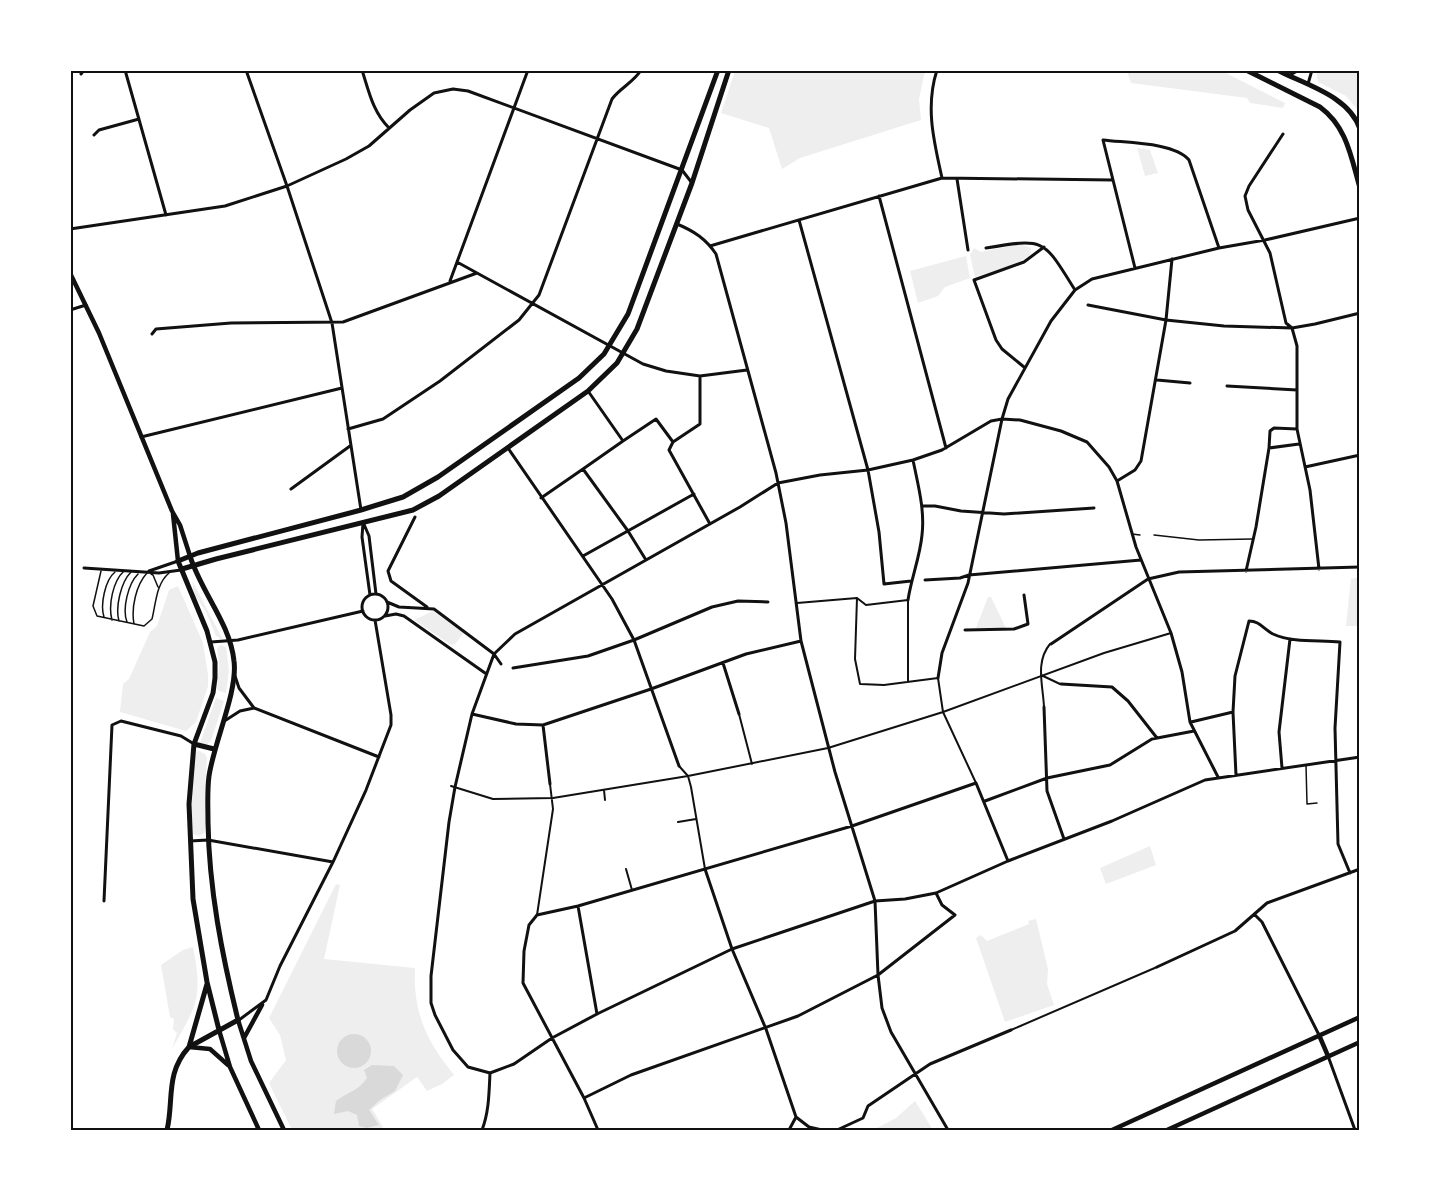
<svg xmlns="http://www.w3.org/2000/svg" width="1430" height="1201" font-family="Ubuntu,sans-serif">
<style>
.green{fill:#eee}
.water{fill:#d9d9d9}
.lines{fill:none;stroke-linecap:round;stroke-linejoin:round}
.service{stroke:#111;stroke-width:1.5}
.pedestrian{stroke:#111;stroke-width:2}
.minor{stroke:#111;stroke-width:3}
.secondary{stroke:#111;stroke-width:4.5}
.primary{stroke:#111;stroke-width:5}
.neatline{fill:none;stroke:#111;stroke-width:2}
</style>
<rect width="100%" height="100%" fill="#fff"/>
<path class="green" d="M735 71H925L919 99 921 120 800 158 782 169 769 128 721 113Z
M1127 71H1222L1285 103 1283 108 1250 103 1247 98 1131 83Z
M1316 71H1359V111L1346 96 1318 82Z
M1137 148 1150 150 1158 173 1145 176Z
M1020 244 1031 248 1030 255 1016 264 975 277 970 255 974 248 981 252Z
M966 256 970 278 945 287 938 296 918 303 910 271Z
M1359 577V626H1346L1351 579Z
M192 580 223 640 216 636 206 612 194 594Z
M178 586 203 643 208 675V686L196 722 186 731 120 712 123 684 129 679 150 632 157 626 169 590Z
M988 597H991L1006 628H976Z
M433 611 464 633 455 644 451 645 414 620Z
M221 645 226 647 229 671 226 693 217 690 219 664 217 648Z
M216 698 224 701 211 741 205 746 200 743Z
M197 750 205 754 207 758 205 789 206 828 204 833 199 836 193 834C191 805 190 777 197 750Z
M1150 846 1156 865 1106 884 1100 868Z
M336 884 340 885 324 959 415 968C413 1013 426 1040 454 1075L442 1084 427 1091 417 1077 372 1109 383 1127 379 1130H292L269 1083 286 1060 280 1035 269 1018Z
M1036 919 1048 969 1047 984 1054 1005 1005 1022 976 938 981 935 987 941 1029 924 1028 921Z
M193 947C203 998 197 1005 172 1049L177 1033 173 1029 174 1019 170 1017 161 965 183 950Z
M915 1101 933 1130H873L896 1118Z"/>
<path class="water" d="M337 1051a17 17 0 1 1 34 0a17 17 0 1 1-34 0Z
M372 1065 394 1066 403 1075 395 1091 380 1100 369 1110 379 1125 367 1128 359 1126 357 1115 348 1111 334 1114 336 1101C346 1093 360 1090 367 1078L364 1070Z"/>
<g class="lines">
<path class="service" d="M1132 534 1140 535
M1154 535 1199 540 1252 539
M101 571 93 606 97 616 144 626 152 619C156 603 156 584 169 573
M151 574 153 575 158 587
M104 617C100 605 105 580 115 572
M112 620C108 605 113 581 124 571
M119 621C115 607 121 582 131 572
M127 622C122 609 128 584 138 574
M134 624C131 608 136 585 147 573
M1306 765 1307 804 1317 803"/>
<path class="pedestrian" d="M857 598 855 659 860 684 884 685 938 678 943 712 976 783
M797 603 857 598 866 605 908 600V681
M1041 675 1060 684
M1044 707C1043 685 1035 662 1050 644
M739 714 752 764
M679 766 688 776 691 787 705 869
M451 786 493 799 553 798 688 776 828 748 943 712 1104 653 1171 633
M604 790 605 800
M678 822 696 819
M626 869 632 890
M537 915 553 809 550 784
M1011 1030 1157 967"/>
<path class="minor" d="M125 70 166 215
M246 70 287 186 332 323 361 510
M362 70C369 92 373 112 389 128
M937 70C925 107 934 142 942 178
M81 74 84 70
M1290 75 1299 70
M1308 84 1312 70
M1283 134 1249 186 1245 196 1248 210 1270 253 1286 323 1292 328 1297 346V429L1310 490 1319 569
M94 135 99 130 139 119
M957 179 968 250
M1113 180 1103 140C1126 143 1174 142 1189 160L1219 248
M879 196 946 448
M799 220 868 470 879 532 884 584 911 581
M677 224C694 231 706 239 716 254L776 473 786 523 801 641 835 772 875 901 878 975 882 1008 891 1032 948 1130
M70 229 225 206 287 186 346 159 369 146 410 110 434 93 453 89 468 91 682 170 692 183
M710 246 942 178 1113 180 1135 268
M986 248C1046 238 1043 239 1075 290
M457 262 477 273
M450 281 528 70
M1088 305 1166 320 1224 326 1292 328 1315 324 1360 313
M70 310 86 305
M152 334 156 329 231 323 343 322 477 273 643 364 666 371 700 376 747 370
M1024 367 1002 349 996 340 974 280 1024 262 1044 247
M700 376V424L673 442 669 450 710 524
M1157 380 1190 383
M1227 386 1297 390
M588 391 623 441 656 419 673 442
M348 429 383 419 440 381 519 320 539 295 612 99C620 88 634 82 641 70
M1297 429 1274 428 1270 431 1269 448 1299 444
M141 437 342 388
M623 441 583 469 628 531 646 560
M508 448 612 599 634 640 679 766
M1305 467 1360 455
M1117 481 1135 470 1141 461 1166 320 1172 259
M291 489 350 446
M541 498 583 469
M922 506H935L961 511 1004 514 1094 508
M415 517 388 571 391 581 427 607
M363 522 369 536 376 594
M363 523 362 537 370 595
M583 556 694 494
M84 568 159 573 181 570
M149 571 178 561
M1246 571 1256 527 1269 448
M925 580 960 578 969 575 1141 560
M362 607a13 13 0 1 1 26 0a13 13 0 1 1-26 0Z
M908 600C911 579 920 557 922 535 925 510 918 485 913 460
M387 602 399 607 434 609 494 654 501 664
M385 616 396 614 404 616 485 673
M965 630 1014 629 1028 624 1024 595
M211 642 238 640 363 611
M1051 644 1148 579 1179 572 1360 567
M723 663 739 714
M513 668 588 656 634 640 712 607 738 601 768 602
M235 676 239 688 254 708 379 757
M938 678 942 653 968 583 1002 419 1008 399 1051 321 1075 290 1092 279 1219 248 1265 240 1360 218
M1061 684 1112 687 1128 701 1157 738
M1044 707 1047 791 1064 839
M472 714 516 724 543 725 651 689 746 654 801 641
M226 720 240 711 254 708
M1191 722 1233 712
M543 725 550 784
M1282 768 1279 732 1290 639
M1236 775 1233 712 1235 676 1249 621C1260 621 1263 629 1273 634 1293 643 1318 640 1340 642L1335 728 1338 844 1350 873
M985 801 1047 778 1110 765 1152 739 1194 731
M190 841 208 840 333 862
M705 869 732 949 766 1029 796 1117
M104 901 112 725 121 721 181 736 194 744
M578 906 597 1014
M1254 914 1262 922 1319 1035
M1157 967 1235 931 1267 903 1360 869
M239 1020 266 1000 280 966 333 862 366 790 391 725V715L375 620
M1328 1056 1355 1130
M490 1073 468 1067 453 1050 435 1015 431 1003V976L449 822 455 787 472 714 494 654 515 634 740 507 778 483 820 475 868 470 913 460 942 450 991 421 1002 419 1020 420 1061 431 1087 442 1109 467 1117 481 1136 547 1171 633 1182 672 1190 722 1218 777
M490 1073 514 1064 552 1038 597 1014 732 949 875 901 905 899 936 893 1008 861 1112 821 1205 780 1360 757
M584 1098 631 1075 798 1016 878 975 955 915 942 905 936 893
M796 1117 809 1127 822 1130
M482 1130C489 1112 489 1093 490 1073
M598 1130 584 1098 523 983 524 951 529 925 537 915 578 906 852 826 976 783 1008 861
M789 1130 796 1117
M837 1130 863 1118 868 1106 930 1064 1011 1030"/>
<path class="secondary" d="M70 273 99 333 172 511 180 525 190 556
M173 514 178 561
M238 1020 251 1061 284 1130
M219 1030 230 1067 259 1130
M1319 1035 1328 1056
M244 1038 262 1005
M189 1047 210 1049 228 1065
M1112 1130 1360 1017
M1167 1130 1360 1042"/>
<path class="primary" d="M1246 70 1320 107C1347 127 1351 157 1360 188
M1277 70C1306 85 1349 96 1360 129
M182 569 216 559 413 510 439 496 588 391 617 363 637 329 692 183 729 70
M194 744 214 749
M219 1030 207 982 193 899 189 804 194 744 213 693 215 678V662L207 631 178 561 198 553 361 510 403 497 438 477 579 378 604 354 628 314 718 70
M189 1047 207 984
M167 1130C174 1101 165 1073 189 1047L238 1020C222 955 209 889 208 822 208 807 207 791 209 776 214 742 238 691 234 661 230 623 201 592 190 556"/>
</g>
<rect width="1430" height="1201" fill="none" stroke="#ffffff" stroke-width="144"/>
<rect x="72" y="72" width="1286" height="1057" class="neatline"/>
</svg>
